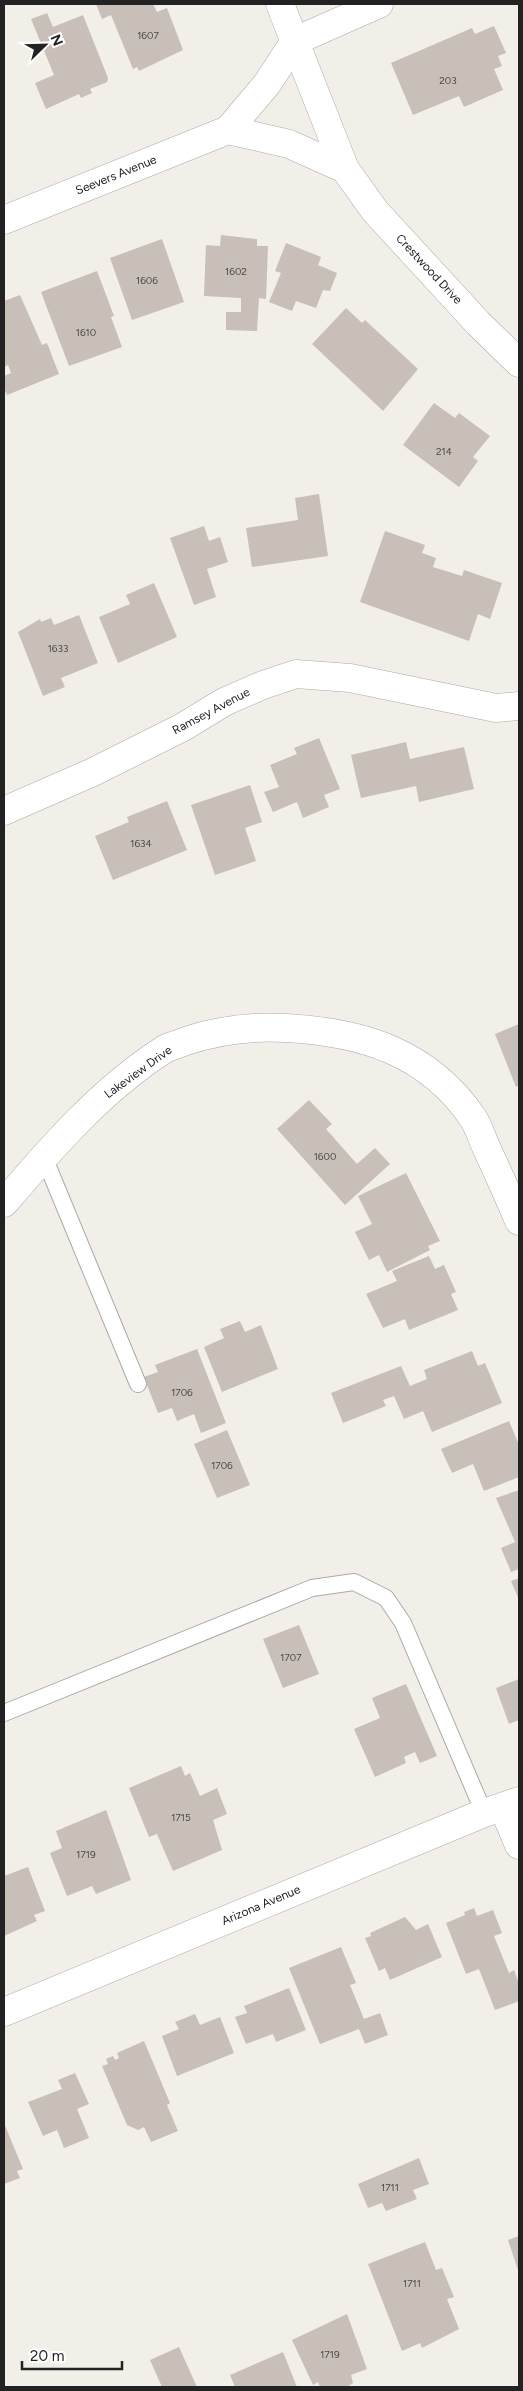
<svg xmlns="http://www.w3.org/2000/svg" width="523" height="2391" font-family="Figtree,sans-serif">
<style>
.building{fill:#c7bfb8}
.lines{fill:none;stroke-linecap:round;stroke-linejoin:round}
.service-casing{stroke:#a9a9a9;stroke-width:18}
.minor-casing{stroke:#a9a9a9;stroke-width:29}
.service{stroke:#fff;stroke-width:16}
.minor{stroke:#fff;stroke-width:28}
.labels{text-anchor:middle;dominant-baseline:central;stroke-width:4;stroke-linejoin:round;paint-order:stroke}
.number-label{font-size:10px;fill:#4b4948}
.street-label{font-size:12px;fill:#222;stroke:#fff}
</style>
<rect width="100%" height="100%" fill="#f2efe9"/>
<path class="building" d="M96 4H153L157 12 167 8 183 50 139 71 137 67 133 69 111 15 102 19Z
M47 13 53 27 83 15 108 78 107 82 90 89 92 93 81 98 79 94 46 109 35 83 54 75 31 19Z
M494 26 506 53 498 56 502 66 494 69 503 90 464 107 459 96 413 115 391 63 472 28 475 34Z
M221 235 257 239V246H268L266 299 259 298 257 331 226 330V312H241V298L204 296 206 245 220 246Z
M162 239 184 302 132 320 110 258Z
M286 243 321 257 318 265 337 273 330 291 323 290 316 308 296 301 292 311 269 302 281 273 275 271Z
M97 271 114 316 111 317 122 347 69 366 41 292Z
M20 295 42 345 47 343 59 374 7 395 4 388V376L11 373 8 365 4 367V301Z
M346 308 362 323 365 320 418 369 383 411 312 344Z
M434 403 455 418 459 413 490 436 473 457 478 461 459 487 403 445Z
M319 494 328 556 252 567 246 528 298 520 295 498Z
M204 526 209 541 220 537 228 562 207 569 216 597 194 605 170 538Z
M385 531 425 545 422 553 436 558 433 567 462 576 464 570 502 583 490 619 478 614 469 641 360 602Z
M154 583 177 637 118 663 99 617 130 604 126 595Z
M79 615 98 663 61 678 65 687 43 696 18 632 40 619 41 622 51 618 54 625Z
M319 738 340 789 324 795 329 807 303 818 297 802 273 812 264 792 279 787 270 765 297 754 294 748Z
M406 742 410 759 464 747 474 789 419 802 416 786 361 798 351 755Z
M250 785 262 822 245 828 256 861 215 875 191 805Z
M167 801 187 850 113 880 95 836 129 822 127 817Z
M519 1024V1085L516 1087 495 1034Z
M309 1100 332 1124 326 1129 357 1164 375 1148 390 1164 345 1205 277 1129Z
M406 1173 440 1241 428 1246 430 1250 387 1272 379 1255 369 1260 355 1232 372 1224 358 1196Z
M429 1256 435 1269 444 1265 456 1292 451 1294 458 1310 409 1330 405 1319 383 1328 366 1294 397 1281 392 1271Z
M240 1321 245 1332 261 1325 278 1369 222 1392 204 1347 224 1338 220 1329Z
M197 1349 226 1423 201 1433 194 1414 177 1421 172 1408 158 1413 144 1377 158 1372 155 1365Z
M472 1351 478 1366 485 1363 502 1403 432 1432 423 1411 404 1419 394 1396 383 1400 386 1406 343 1423 331 1393 401 1366 410 1386 427 1379 424 1370Z
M509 1421 519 1445V1477L484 1491 473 1464 452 1473 441 1449Z
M227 1430 250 1485 217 1498 194 1444Z
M519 1490V1569L511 1572 501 1548 515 1542 496 1498Z
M519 1578V1600L511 1581Z
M299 1625 319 1674 283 1688 263 1639Z
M519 1679V1720L509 1724 496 1688Z
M406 1684 437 1756 420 1763 415 1752 404 1757 406 1763 375 1777 354 1729 380 1718 372 1698Z
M181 1766 185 1776 190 1773 200 1796 217 1788 227 1814 213 1820 222 1850 173 1871 157 1834 149 1837 129 1788Z
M106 1810 131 1880 96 1894 92 1886 67 1896 50 1853 62 1848 56 1831Z
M28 1867 45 1911 34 1915 37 1921 4 1936V1876Z
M474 1908 477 1916 493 1910 502 1933 494 1936 509 1973 514 1970 519 1984V2001L495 2010 479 1969 466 1974 446 1923 465 1915 464 1912Z
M405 1917 416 1930 428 1924 442 1957 390 1980 385 1968 379 1971 365 1938 371 1936 370 1933Z
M341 1947 356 1983 350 1985 364 2019 380 2013 388 2035 365 2044 359 2029 320 2044 289 1968Z
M289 1988 306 2030 276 2042 273 2034 246 2044 235 2017 247 2013 244 2006Z
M195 2014 200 2025 220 2017 234 2053 177 2076 162 2036 179 2029 175 2022Z
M144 2041 170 2103 167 2105 178 2131 151 2142 144 2127 138 2130 127 2125 102 2066 108 2064 106 2059 113 2056 115 2060 119 2058 117 2053Z
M75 2073 89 2104 77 2109 89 2138 64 2148 57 2130 43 2136 28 2102 62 2089 58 2080Z
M4 2123 23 2169 17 2171 20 2178 4 2184Z
M419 2158 429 2184 413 2190 417 2199 386 2211 382 2203 368 2208 358 2184Z
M519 2236V2273L508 2240Z
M425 2242 436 2270 442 2268 454 2297 447 2299 459 2329 422 2348 420 2343 402 2351 368 2264Z
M347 2314 367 2369 351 2375 353 2383 347 2387H320L318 2382 313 2385 292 2340Z
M179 2347 197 2387H162L150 2360Z
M283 2352 297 2387H235L230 2375Z"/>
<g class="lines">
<g class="service-casing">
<path id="service" d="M44 1157 138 1384
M4 1713 312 1588 354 1582 386 1598 403 1623 484 1813"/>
</g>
<g class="minor-casing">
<path id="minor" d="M280 4 345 169 375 211 478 323 519 363
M228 130 289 144 345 169
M4 220 228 130 267 84 295 41 379 4
M4 811 91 773 183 727 224 702 263 685 296 674 350 678 496 708 519 706
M4 1203C52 1147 102 1089 165 1049 171 1046 179 1044 186 1041 219 1030 251 1026 286 1028 362 1032 428 1052 473 1118 479 1127 482 1139 487 1149 498 1173 509 1197 519 1221
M503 1807 519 1845
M4 2012 484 1813 519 1801"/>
</g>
<use href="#service" class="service"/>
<use href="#minor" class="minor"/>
</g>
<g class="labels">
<g class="number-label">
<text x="148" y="35">1607</text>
<text x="448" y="80">203</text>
<text x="236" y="271">1602</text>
<text x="147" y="280">1606</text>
<text x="86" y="332">1610</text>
<text x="444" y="451">214</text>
<text x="58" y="648">1633</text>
<text x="141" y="843">1634</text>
<text x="325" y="1156">1600</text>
<text x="182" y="1392">1706</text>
<text x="222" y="1465">1706</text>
<text x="291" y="1657">1707</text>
<text x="181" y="1817">1715</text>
<text x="86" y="1854">1719</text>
<text x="390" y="2187">1711</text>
<text x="412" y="2283">1711</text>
<text x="330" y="2354">1719</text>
</g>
<g class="street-label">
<text transform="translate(116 175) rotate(-22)">Seevers Avenue</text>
<text transform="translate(429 269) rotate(47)">Crestwood Drive</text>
<text transform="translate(211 711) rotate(-28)">Ramsey Avenue</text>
<text transform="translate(138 1072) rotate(-36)">Lakeview Drive</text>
<text transform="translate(261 1905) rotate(-23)">Arizona Avenue</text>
</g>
</g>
<rect width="523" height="2391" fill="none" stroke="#222222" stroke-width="10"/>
<g transform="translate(45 45) rotate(67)" stroke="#ffffff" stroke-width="4" paint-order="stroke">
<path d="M0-4L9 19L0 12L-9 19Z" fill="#222222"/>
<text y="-8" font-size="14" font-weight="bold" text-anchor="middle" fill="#222222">N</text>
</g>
<path d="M22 2361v8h100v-8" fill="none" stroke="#222222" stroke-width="2.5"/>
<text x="30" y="2361" font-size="15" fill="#222222" stroke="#ffffff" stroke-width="4" paint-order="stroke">20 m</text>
</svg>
